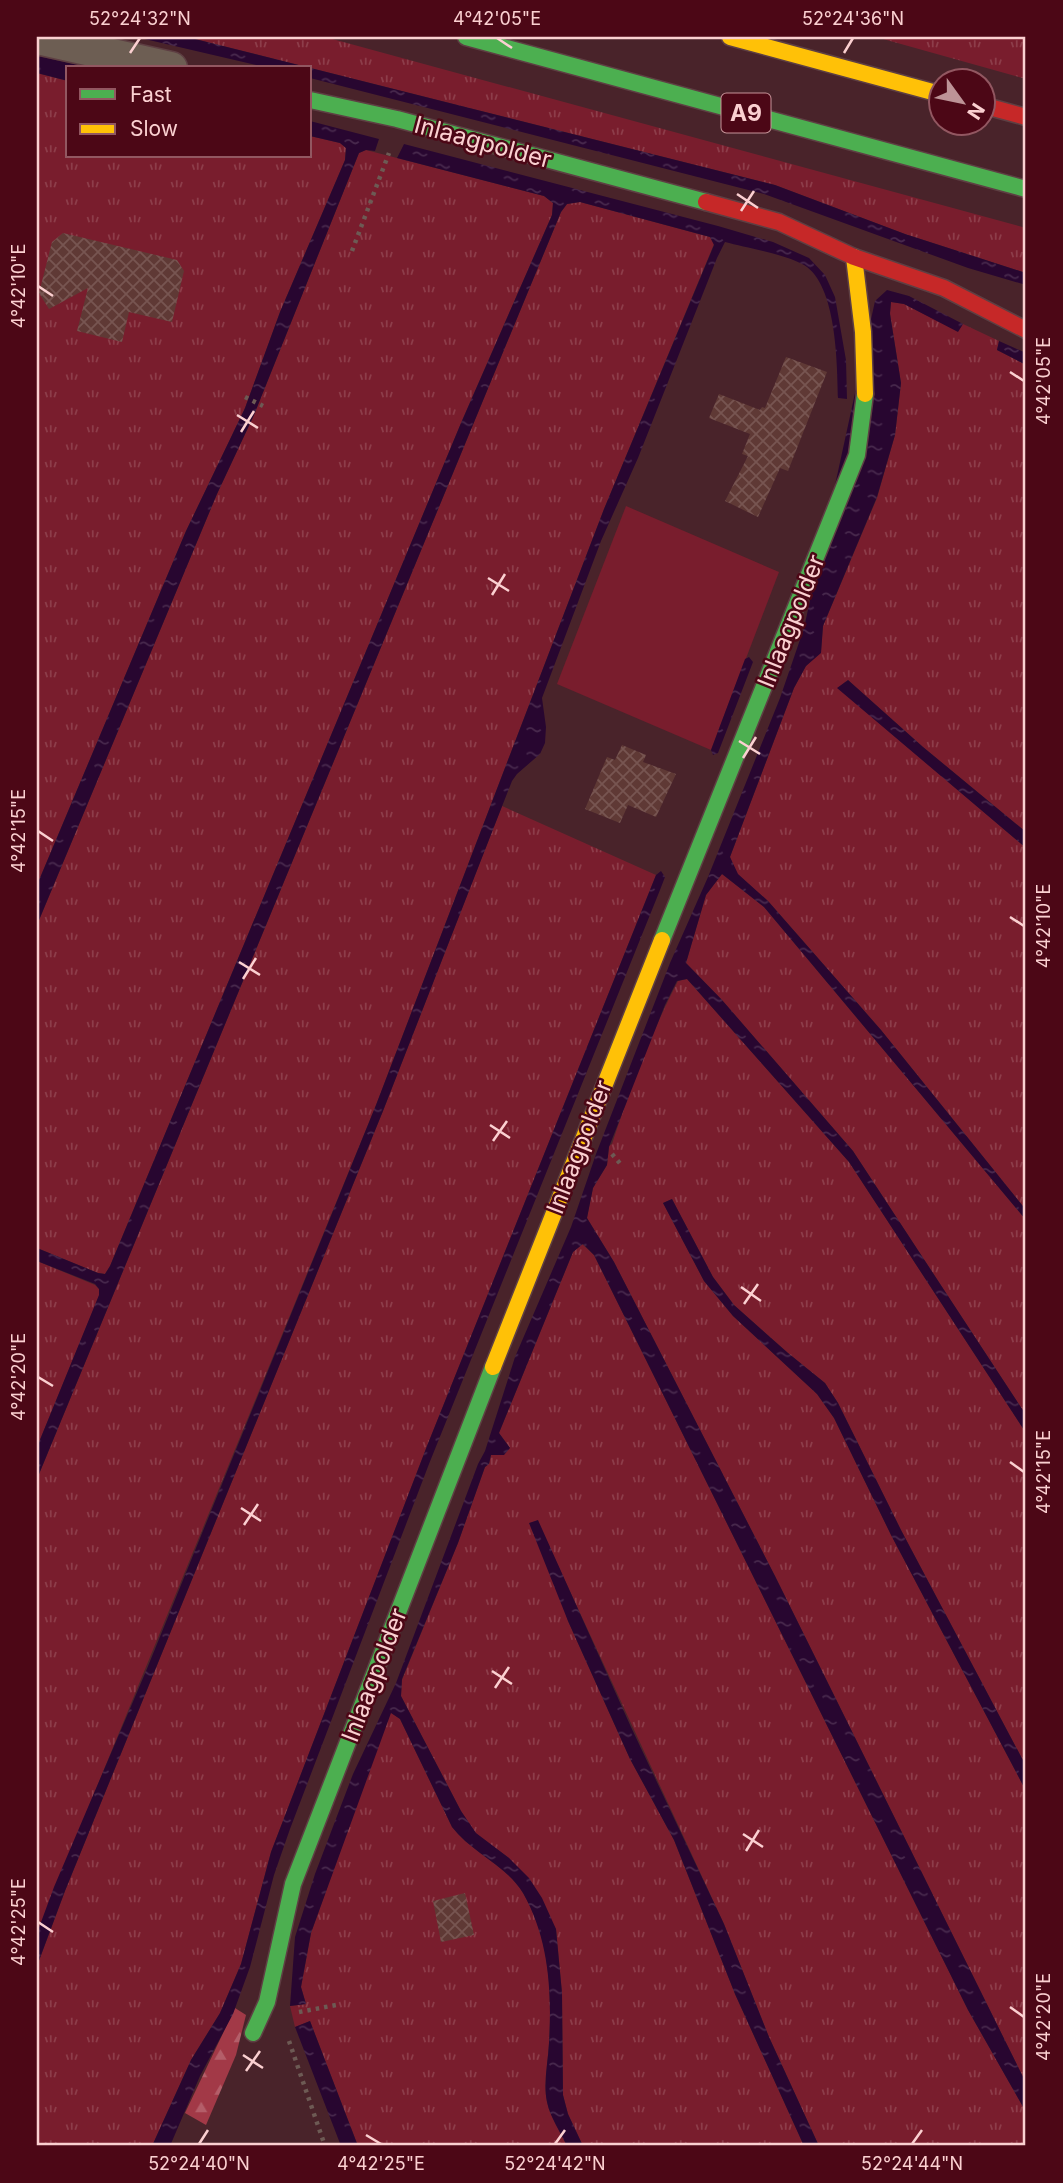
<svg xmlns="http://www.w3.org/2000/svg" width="1063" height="2183" font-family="Inter,sans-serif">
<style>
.grass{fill:url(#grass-tufts)}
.forest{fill:url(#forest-firs)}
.pitch{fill:#791d2d}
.water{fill:url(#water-ripples)}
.building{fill:url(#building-cross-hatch)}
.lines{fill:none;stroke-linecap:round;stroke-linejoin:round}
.street-casing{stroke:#5e3f43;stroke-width:35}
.fast-casing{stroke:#5e3f43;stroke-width:19}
.slow-casing{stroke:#5e3f43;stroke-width:19}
.jam-casing{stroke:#5e3f43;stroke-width:19}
.path{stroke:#6d5a54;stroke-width:4.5;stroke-dasharray:3.5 5;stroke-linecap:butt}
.street{stroke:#6d5e53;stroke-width:32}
.fast{stroke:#4caf50;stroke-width:16}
.slow{stroke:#ffc107;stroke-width:16}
.jam{stroke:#c62828;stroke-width:16}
.ticks{fill:none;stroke:#fbd0d1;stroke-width:2.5}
.labels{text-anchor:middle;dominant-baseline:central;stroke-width:5;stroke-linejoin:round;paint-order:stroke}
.shield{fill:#4c0716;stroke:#c69499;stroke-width:2}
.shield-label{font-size:23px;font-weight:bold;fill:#fbd0d1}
.street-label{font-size:24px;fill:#fbd0d1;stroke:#4c0716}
.neatline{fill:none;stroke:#fbd0d1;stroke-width:2.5}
.ticks-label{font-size:18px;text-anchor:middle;fill:#fbd0d1}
</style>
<defs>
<pattern id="grass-tufts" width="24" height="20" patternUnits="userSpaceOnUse" patternTransform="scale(1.75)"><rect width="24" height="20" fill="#791d2d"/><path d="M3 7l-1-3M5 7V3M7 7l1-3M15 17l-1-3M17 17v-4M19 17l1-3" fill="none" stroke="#8d3d4a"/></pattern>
<pattern id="forest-firs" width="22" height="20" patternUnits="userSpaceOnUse" patternTransform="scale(1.75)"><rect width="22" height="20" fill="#a23947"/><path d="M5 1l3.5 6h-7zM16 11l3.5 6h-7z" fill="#b45e69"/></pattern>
<pattern id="water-ripples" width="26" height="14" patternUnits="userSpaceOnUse" patternTransform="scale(1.75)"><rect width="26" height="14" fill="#280630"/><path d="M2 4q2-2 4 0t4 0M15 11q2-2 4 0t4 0" fill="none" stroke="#48294d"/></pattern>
<pattern id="building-cross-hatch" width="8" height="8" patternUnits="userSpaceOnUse" patternTransform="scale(1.75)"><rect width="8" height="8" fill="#5f3935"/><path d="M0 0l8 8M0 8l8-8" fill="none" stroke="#775551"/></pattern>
</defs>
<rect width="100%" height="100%" fill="#49232a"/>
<path class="grass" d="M187 37H325L1026 228V273L905 234 775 185Z
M876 37H1026V79Z
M37 73 68 81V156H310V136L340 143 346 148 345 160 280 312 245 408 186 531 37 885Z
M366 150 544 196 553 203 552 215 461 423 110 1266 105 1274 98 1273 37 1248V925L217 494 254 415 359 153Z
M580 202 710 237 714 244 604 509 376 1105 37 1933V1479L561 212 567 204Z
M891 302 904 304 958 331 963 324 999 341 997 350 1026 365V832L923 747 848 680 838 688 1026 848V1210L881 1030 768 901 737 874 730 857 794 688 806 666 821 652 823 626 877 498 895 435 901 383 890 313Z
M502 806 656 875 427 1446 271 1852 241 1964 220 2013 191 2060 152 2146H37V1966L65 1891 383 1111Z
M722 874 764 907 1026 1220V1415L853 1151 722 1000 686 963 706 895Z
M687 979 849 1162 1026 1433V1766L901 1530 838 1403 825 1383 788 1353 734 1305 713 1277 672 1199 663 1203 704 1281 733 1316 817 1394 834 1418 891 1535 1026 1791V2083L775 1576 614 1262 587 1218 593 1188 607 1165 609 1146 612 1144C630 1089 651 1033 678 981Z
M582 1244 594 1255 968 2010 1026 2112V2146H819L769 2037 724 1924 537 1520 568 1621 630 1759 674 1840 735 1994 804 2146H583L568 2114 563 2095 562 1993 556 1929 509 1858 476 1834 461 1811 401 1696 402 1680 458 1543 485 1467 489 1464 491 1455 510 1448 499 1433 573 1252Z
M37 1261 95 1285 99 1289V1296L37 1447Z
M390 1712 400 1719 452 1827C472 1853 506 1865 523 1893 550 1939 552 1991 549 2043 548 2063 543 2083 547 2102 550 2117 561 2133 567 2146H358L310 2021 295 2027 290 2006 306 2004 301 1987 311 1933Z"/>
<path class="forest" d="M235 2008 246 2015 236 2055 206 2125 185 2113Z"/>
<path class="pitch" d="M626 506 779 572 711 750 557 684Z"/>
<path class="water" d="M136 37H187L775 185 905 234 1026 273V285L968 268 764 194 310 78V68H269Z
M37 56 92 68H68V81L37 73Z
M310 121 379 139 375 151 366 150 359 153 254 415 217 494 37 925V885L186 531 245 408 280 312 345 160 346 148 340 143 310 136Z
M404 144 718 226 773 242 809 258 825 275 835 297 846 360 847 399 838 398C837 364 837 285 804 265 785 254 747 248 725 242L717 258 638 458 601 541 542 698 546 727 545 743 540 754 517 774 512 781 383 1111 65 1891 37 1966V1933L54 1887 146 1671 376 1105 604 509 714 245 710 237 580 202 567 204 561 212 37 1479V1447L99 1295V1289L95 1284 37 1261V1248L98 1273 105 1274 110 1266 461 423 552 215 553 203 544 196 397 158Z
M887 290 909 296 963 324 958 332 904 304 891 302 890 314 901 383 895 435 877 497 823 626 821 653 806 666 794 688 730 857 738 874 768 901 881 1030 1026 1210V1220L764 907 722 874 706 895 686 963 722 1000 853 1151 1026 1415V1433L849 1162 687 979 677 981 665 1005 609 1147 607 1165 593 1188 587 1218 614 1262 775 1576 1026 2083V2112L968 2010 594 1255 583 1244 573 1252 499 1433 510 1448 504 1455H491L489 1464 485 1467 458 1543 402 1679 401 1696 461 1811 476 1833 509 1858 529 1878 542 1898 556 1929 562 1993 563 2095 568 2114 583 2146H567C561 2133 550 2117 547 2102 543 2083 548 2063 549 2043 552 1991 549 1939 523 1893 506 1865 472 1853 452 1827L400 1719 391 1713 311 1933 301 1987 306 2004 290 2006 295 1937 315 1874 353 1774 396 1683 478 1464 485 1451 515 1357 571 1227 596 1154 670 963 708 877 780 698 804 628 875 301Z
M999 341 1026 353V365L997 350Z
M749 657 753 662 718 753 713 755 711 750 745 659Z
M848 680 923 747 1026 832V848L837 688Z
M661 871 665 877 660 890 429 1464 290 1829 274 1875 250 1967 233 2014 200 2076 170 2146H152L191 2060 220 2013 241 1964 271 1852 427 1446 656 875Z
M672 1199 713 1277 734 1305 788 1353 825 1383 838 1403 901 1530 1026 1766V1791L891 1535 834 1418 817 1394 733 1316 704 1281 663 1203Z
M538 1520 631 1727 724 1924 769 2037 819 2146H804L735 1994 674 1840 630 1759 568 1621 529 1523Z
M310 2021 358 2146H341L295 2027Z"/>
<path class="building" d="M63 233 177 260 184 271 172 322 129 312 122 342 77 331 88 288 49 309 39 293 52 242Z
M786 357 827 372 788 471 780 468 758 517 725 501 748 456 742 454 750 434 709 418 719 394 760 410 762 407 765 408Z
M622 745 646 755 643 762 676 774 656 817 628 805 620 823 585 809 607 757 615 760Z
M465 1893 474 1935 441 1942 433 1901Z"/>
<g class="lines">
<g class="street-casing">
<path id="street" d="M37 38 171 68"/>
</g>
<g class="fast-casing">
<path id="fast" d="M466 37 1026 189
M310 100 397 119 706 202
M662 940 857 455 865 394
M253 2033 267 2002 293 1884 493 1367"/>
</g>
<g class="slow-casing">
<path id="slow" d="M730 37 940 94
M854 257 863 332 865 394
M493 1367 662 940"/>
</g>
<g class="jam-casing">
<path id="jam" d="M982 105 1026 117
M706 202 779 222 854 257 944 288 1026 330"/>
</g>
<path class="path" d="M352 251 389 153
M245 397 263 406
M612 1154 623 1167
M299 2012 336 2005
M289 2041 325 2146"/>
<use href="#street" class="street"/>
<use href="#fast" class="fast"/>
<use href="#slow" class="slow"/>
<use href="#jam" class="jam"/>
</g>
<path class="ticks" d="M497 38 512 48M130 53 140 38M844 53 853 38M737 194 758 208M741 211 754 191M38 286 53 296M1010 372 1024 381M237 415 258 428M241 432 254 411M488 578 509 591M492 595 505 574M739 741 760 754M743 758 756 737M38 831 53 841M1010 917 1024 926M239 962 260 975M243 979 256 958M490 1125 510 1138M493 1141 507 1121M741 1287 761 1301M744 1304 758 1284M38 1377 53 1386M1010 1462 1024 1472M241 1508 261 1521M244 1525 258 1504M492 1671 512 1684M495 1688 509 1667M743 1834 763 1847M746 1851 759 1830M38 1922 53 1932M1010 2007 1024 2017M243 2055 263 2068M246 2071 260 2051M366 2135 381 2144M199 2144 208 2130M555 2144 565 2130M912 2144 922 2130"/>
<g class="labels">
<rect class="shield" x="721.5" y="93.5" width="49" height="39" rx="5"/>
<g class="shield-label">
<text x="746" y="113">A9</text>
</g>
<g class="street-label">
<text transform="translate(483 142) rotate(15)">Inlaagpolder</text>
<text transform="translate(791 621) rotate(-68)">Inlaagpolder</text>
<text transform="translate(579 1147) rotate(-69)">Inlaagpolder</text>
<text transform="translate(374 1675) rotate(-69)">Inlaagpolder</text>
</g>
</g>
<rect width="1063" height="2183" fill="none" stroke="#4c0716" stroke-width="77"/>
<rect x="66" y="66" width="245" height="91" fill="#4c0716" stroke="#925761" stroke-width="2"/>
<rect x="80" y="89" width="35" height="10" fill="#4caf50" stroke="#925761" stroke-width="2"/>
<text x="130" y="102" font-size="21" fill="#fbd0d1">Fast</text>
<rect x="80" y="124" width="35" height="10" fill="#ffc107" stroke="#925761" stroke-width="2"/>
<text x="130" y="136" font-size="21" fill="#fbd0d1">Slow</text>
<g transform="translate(962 102) rotate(123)"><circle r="33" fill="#4c0716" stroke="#925761" stroke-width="2"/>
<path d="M0-5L12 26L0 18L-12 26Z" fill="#bd9397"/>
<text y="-10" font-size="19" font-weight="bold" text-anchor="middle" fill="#fbd0d1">N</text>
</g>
<rect x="38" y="38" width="986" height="2106" class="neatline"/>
<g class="ticks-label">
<text x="140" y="25">52°24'32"N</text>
<text x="497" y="25">4°42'05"E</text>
<text x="853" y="25">52°24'36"N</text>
<text transform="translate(19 286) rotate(-90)" y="6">4°42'10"E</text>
<text transform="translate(1044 381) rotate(-90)" y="6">4°42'05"E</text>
<text transform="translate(19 831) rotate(-90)" y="6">4°42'15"E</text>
<text transform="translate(1044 926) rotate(-90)" y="6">4°42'10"E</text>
<text transform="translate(19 1377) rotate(-90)" y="6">4°42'20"E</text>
<text transform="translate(1044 1472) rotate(-90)" y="6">4°42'15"E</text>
<text transform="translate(19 1922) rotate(-90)" y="6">4°42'25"E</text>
<text transform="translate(1044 2017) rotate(-90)" y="6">4°42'20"E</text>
<text x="199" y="2170">52°24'40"N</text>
<text x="381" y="2170">4°42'25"E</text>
<text x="555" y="2170">52°24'42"N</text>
<text x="912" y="2170">52°24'44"N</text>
</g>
</svg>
